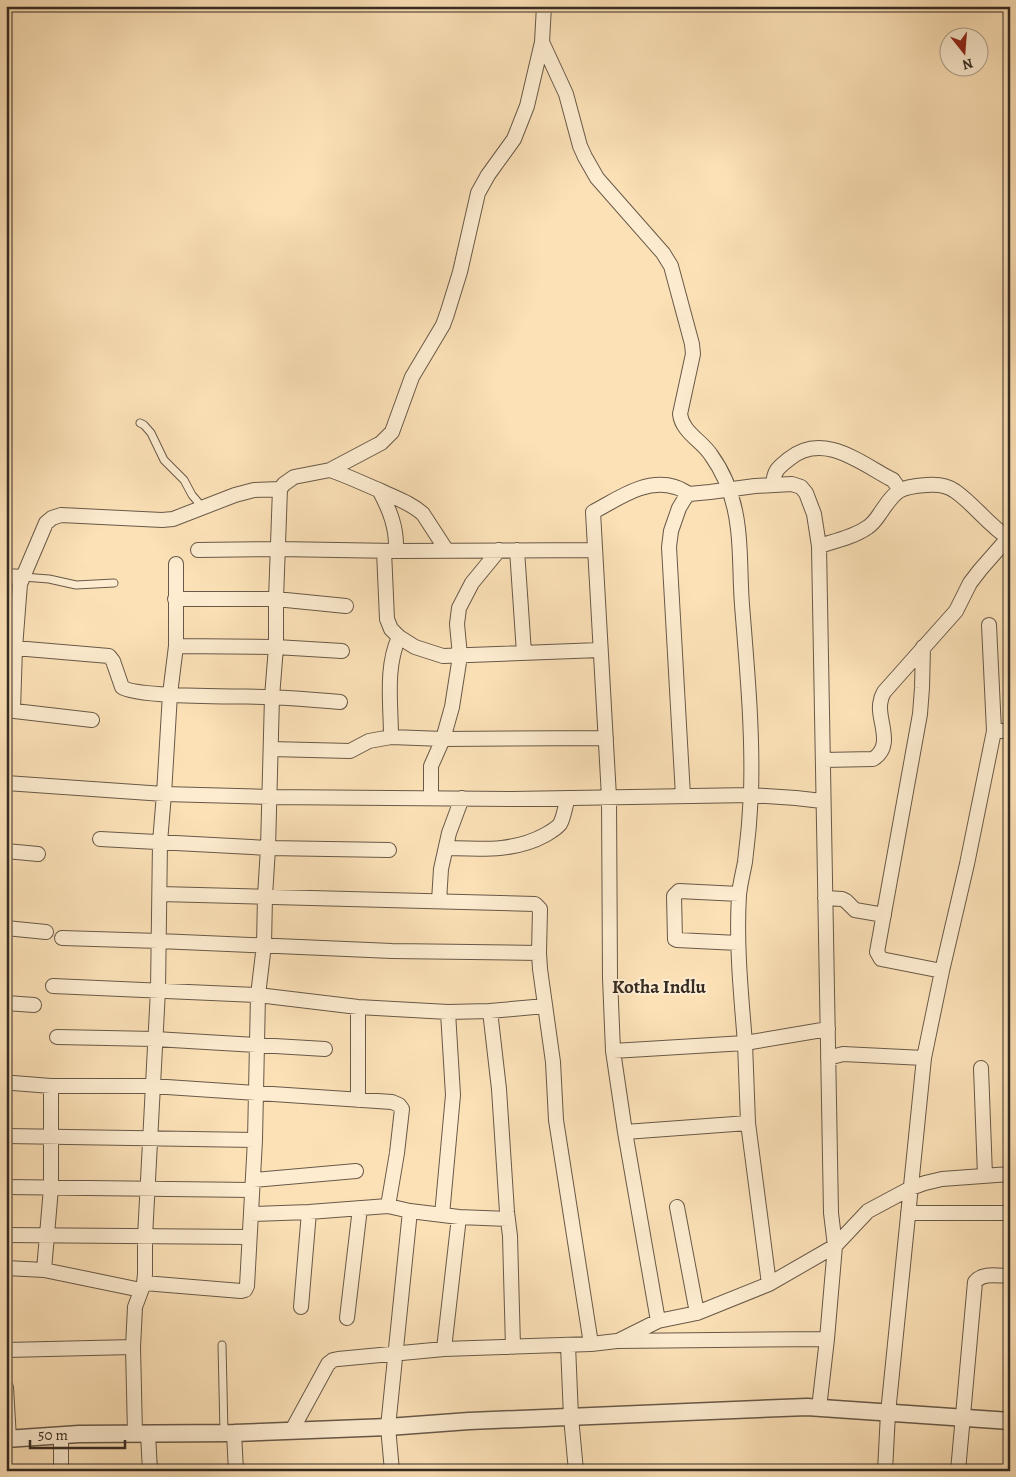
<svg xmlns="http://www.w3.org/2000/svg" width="1016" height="1477" font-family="Alegreya,serif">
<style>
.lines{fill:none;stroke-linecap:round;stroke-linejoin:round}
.service-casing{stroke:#685948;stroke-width:9}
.minor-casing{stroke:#685948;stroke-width:16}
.tertiary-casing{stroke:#685948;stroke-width:19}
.service{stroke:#fdecd0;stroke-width:7}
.minor{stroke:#fdecd0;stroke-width:14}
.tertiary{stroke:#fdecd0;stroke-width:16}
.labels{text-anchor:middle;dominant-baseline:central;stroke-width:4;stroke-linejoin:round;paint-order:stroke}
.neighbourhood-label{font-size:19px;font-weight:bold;fill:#362c23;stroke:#fdecd0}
</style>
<rect width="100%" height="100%" fill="#fce1b7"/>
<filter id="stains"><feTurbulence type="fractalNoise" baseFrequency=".004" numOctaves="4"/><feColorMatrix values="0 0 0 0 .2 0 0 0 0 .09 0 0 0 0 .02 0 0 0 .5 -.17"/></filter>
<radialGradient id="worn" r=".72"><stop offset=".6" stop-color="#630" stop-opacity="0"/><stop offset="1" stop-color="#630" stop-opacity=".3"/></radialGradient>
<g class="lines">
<g class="service-casing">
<path id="service" d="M140 423 144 425 151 433 164 460 184 480 192 495 203 508
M23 577 49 579 76 585 114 583
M222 1345 224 1433"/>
</g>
<g class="minor-casing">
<path id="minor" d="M542 42 566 94 580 146 585 157 597 178 663 253 671 266 692 344 693 354 680 414C682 432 702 441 711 455 727 477 735 502 738 529 741 554 740 580 742 605 747 668 753 731 751 794 750 816 748 839 745 862 743 873 740 884 739 895 736 944 741 994 745 1043L828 1029
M330 470C348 476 364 484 381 491 396 498 411 503 423 514L447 551
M773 485C774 470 778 468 789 459 822 432 858 461 889 478L893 480 900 490
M379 490C390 510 397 528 396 551
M819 546C835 541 854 537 868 527 874 523 877 518 881 512 896 490 899 487 926 485 936 484 947 485 955 491 975 505 989 526 1010 539
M198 550 278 549 396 551 595 550
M517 550 524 653
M384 551 387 619 391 629 399 637 415 647 443 656 600 650
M6 576 23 577
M175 599H276L346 606
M176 646 276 647 342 651
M923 647 922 688 920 714 877 952 881 959 942 971
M15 648 109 656 113 661 122 687C136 698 246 696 271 697 294 698 317 700 340 702
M6 710 92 720
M13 710 15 648 20 584 46 523 52 518 61 515 162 520 173 519 235 495 254 490 280 489
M994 731H1010
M391 737C391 704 385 668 399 637
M271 749 350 751 369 741 391 737 443 739 606 738
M823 760 873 759C896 745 875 717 881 700 881 697 883 695 884 692L956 611 970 583 980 570 1008 538
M6 783 164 794 270 797 512 799 751 795 796 798 822 801
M683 796 669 547 671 531 679 508 685 498 689 494 710 492 755 486 792 484 801 487 806 493 814 514 819 546 831 1213 835 1246 827 1339 819 1408
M431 798V766L443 739 452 707 460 656 457 624 459 608 472 583 499 550
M100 839 268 848 389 850
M447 848C481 849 514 852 545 835 550 832 556 829 560 824 564 817 565 806 568 798
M6 851 38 854
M160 894 535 904 540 909 539 953 540 969 553 1062 556 1120 591 1344
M825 898 842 899 846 901 855 910 884 915
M439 901 441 869 449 833 462 798
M6 928 46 932
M62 938 159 941 392 951 539 953
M738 943 677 940 675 939 674 896 679 891 739 894
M53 986 258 995 358 1007 448 1012 490 1011 545 1006
M6 1003 34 1005
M490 1011 499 1089 507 1212 510 1236 513 1347
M57 1037 155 1039 325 1049
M613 1051 745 1043 748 1123 769 1284 697 1313 658 1321 620 1340
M828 1058 843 1054 924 1058
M981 1068 985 1176
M13 1083 51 1086H152L392 1102 399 1105 402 1109 397 1153 388 1206
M358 1100V1007
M625 1132 748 1123
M6 1136 255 1140
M253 1180 356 1171
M6 1187 251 1190
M677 1207 697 1313
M908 1213H1010
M251 1214 309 1212 388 1206 410 1211 459 1217 508 1219
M442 1215 453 1095 448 1012
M6 1235 249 1237
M6 1268 44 1270 141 1290
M44 1270 51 1188V1086
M144 1283 241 1291 245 1290 247 1286 255 1140 258 995 264 945 265 896 268 848 272 697 276 647V599L280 489 284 484 294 477 330 470 381 443 392 432 412 377 443 325 447 314 460 272 478 193 488 175 514 139 527 106 542 42 544 6
M769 1284 835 1246 868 1211 911 1188 925 1183 942 1179 1010 1174
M301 1307 309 1212
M347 1318 360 1208
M658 1321 625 1132 613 1051 610 978 609 797 593 512C618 499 645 478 675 487 680 488 685 492 689 494
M568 1345 571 1417 576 1471
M444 1349 459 1217
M6 1350 133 1347
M6 1387 9 1439
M292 1430 328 1364 333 1360 338 1359 444 1349 591 1344 617 1341 827 1339
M234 1433 236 1471
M135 1434 133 1347 135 1307 144 1283 145 1274V1237L158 990 160 842 164 794 170 694 176 646V564
M148 1434 150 1471
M61 1436V1471
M392 1471 388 1427 410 1211
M885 1471 888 1413 924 1058 942 971 967 864 994 731 989 625
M958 1471 975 1282C983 1272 998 1276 1010 1276"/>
</g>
<g class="tertiary-casing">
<path id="tertiary" d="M6 1439 79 1434 234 1433 388 1427 469 1421 807 1407 1010 1421"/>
</g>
<use href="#service" class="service"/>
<use href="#minor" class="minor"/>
<use href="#tertiary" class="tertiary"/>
</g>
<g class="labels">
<g class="neighbourhood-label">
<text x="659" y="987">Kotha Indlu</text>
</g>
</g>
<rect width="1016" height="1477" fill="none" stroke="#fce1b7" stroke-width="25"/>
<rect x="8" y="8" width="1001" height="1462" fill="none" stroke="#362c23" stroke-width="2.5"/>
<rect x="12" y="12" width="991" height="1452" fill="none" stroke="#362c23"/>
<g transform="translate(964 52) rotate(163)"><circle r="24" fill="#fdecd0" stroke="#ad9f8b"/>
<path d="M0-4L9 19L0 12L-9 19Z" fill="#8f2418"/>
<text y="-8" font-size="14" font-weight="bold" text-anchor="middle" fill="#362c23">N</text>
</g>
<path d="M30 1440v8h95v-8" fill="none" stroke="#362c23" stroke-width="2.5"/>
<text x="38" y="1440" font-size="15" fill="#362c23" stroke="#fdecd0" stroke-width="4" paint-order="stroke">50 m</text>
<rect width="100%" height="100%" filter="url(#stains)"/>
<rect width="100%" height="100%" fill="url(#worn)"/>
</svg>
